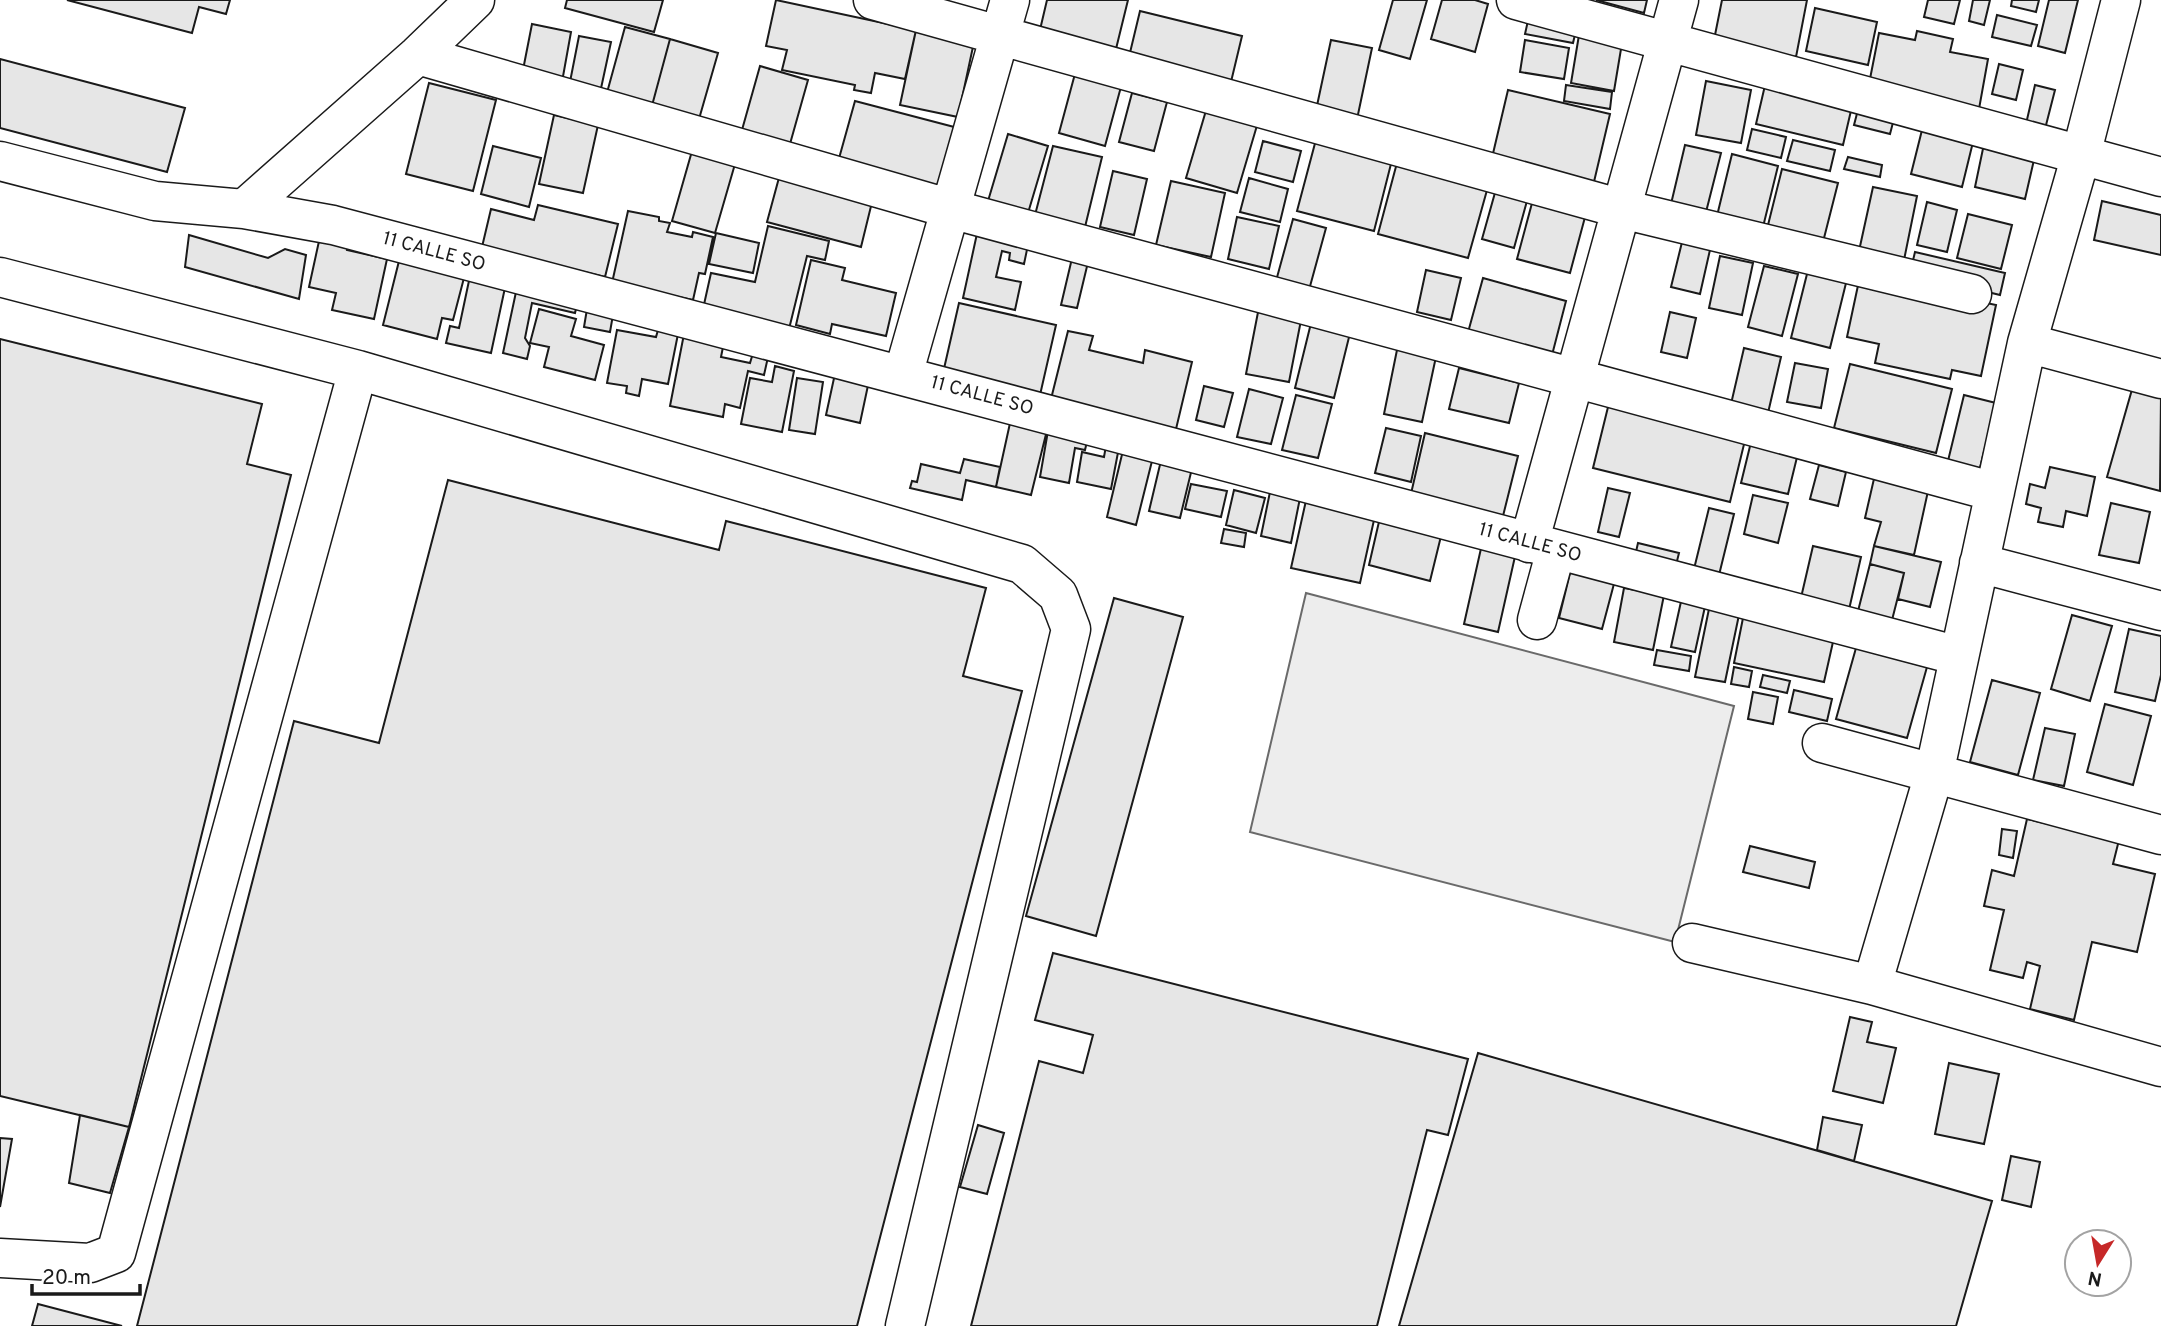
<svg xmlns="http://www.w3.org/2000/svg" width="2161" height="1326" font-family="Overpass,sans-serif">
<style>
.built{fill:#ededed;stroke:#6a6a6a;stroke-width:2}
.building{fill:#e6e6e6;stroke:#1a1a1a;stroke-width:2}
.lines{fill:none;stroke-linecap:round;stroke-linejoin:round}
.minor-casing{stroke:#1a1a1a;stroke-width:41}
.minor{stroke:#fff;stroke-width:38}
.labels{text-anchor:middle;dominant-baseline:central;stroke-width:5;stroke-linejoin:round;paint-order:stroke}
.street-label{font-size:19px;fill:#1a1a1a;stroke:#fff}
</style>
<rect width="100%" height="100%" fill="#fff"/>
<path class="built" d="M1306 593 1734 706 1675 942 1250 832Z"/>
<path class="building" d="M67 0H230L226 14 199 7 192 33Z
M567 0H663L654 32 565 8Z
M776 0 916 30 905 79 875 73 871 93 854 90 855 85 782 70 787 50 766 46Z
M1047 0H1128L1115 53 1039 34Z
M1393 0H1427L1410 59 1379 50Z
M1442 0H1475L1488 4 1475 52 1431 39Z
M1596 0H1647L1644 13Z
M1722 0H1807L1796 57 1714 40Z
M1928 0H1960L1954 24 1924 17Z
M1973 0H1990L1984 25 1969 21Z
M2012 0H2039L2036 12 2011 6Z
M2049 0H2078L2065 53 2038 46Z
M1815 8 1877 22 1868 65 1806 51Z
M1140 11 1242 36 1230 86 1128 61Z
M1997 15 2037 25 2031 46 1992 37Z
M1529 16 1577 26 1573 43 1525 34Z
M532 24 571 32 562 82 522 75Z
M625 27 670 39 650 113 605 100Z
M916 30 974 42 958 117 900 105Z
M1917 31 1953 39 1950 52 1988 59 1979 109 1869 84 1879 33 1915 40Z
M1579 35 1622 43 1614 91 1571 83Z
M579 36 611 42 600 93 569 87Z
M670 39 718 53 697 126 650 113Z
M1331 40 1372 48 1356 124 1315 115Z
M1525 40 1569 48 1564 79 1520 72Z
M0 59 185 108 167 172 0 128Z
M1999 64 2023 70 2016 100 1992 94Z
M760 66 808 80 788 151 740 137Z
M1076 70 1122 83 1105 146 1059 133Z
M1706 81 1751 90 1741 143 1696 135Z
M1766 81 1853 102 1843 145 1756 124Z
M429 83 496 100 473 191 406 174Z
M1566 85 1612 92 1610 109 1564 101Z
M2035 85 2055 90 2045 129 2026 124Z
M1508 90 1610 114 1593 186 1491 162Z
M1132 93 1167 102 1154 151 1119 142Z
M1210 97 1261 112 1237 193 1186 178Z
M855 101 958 128 941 189 838 162Z
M1860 102 1896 111 1890 134 1854 125Z
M554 115 598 125 583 193 539 184Z
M1752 129 1786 137 1781 158 1747 150Z
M1922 130 1973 142 1962 187 1911 174Z
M1318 132 1394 152 1374 231 1297 211Z
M1008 134 1048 146 1028 213 988 201Z
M1985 139 2036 151 2025 199 1975 187Z
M1793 140 1835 150 1830 171 1787 161Z
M1263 141 1301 151 1293 182 1255 172Z
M1685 145 1721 153 1706 212 1671 204Z
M493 146 541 158 529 207 481 194Z
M1053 146 1102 157 1085 227 1035 215Z
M692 151 735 164 715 233 672 221Z
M1732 154 1778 166 1762 231 1716 220Z
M1848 157 1882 165 1880 177 1844 169Z
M1398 159 1489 183 1468 258 1378 234Z
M1782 169 1838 183 1823 242 1767 229Z
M1113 171 1147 179 1134 235 1100 227Z
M780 174 873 198 861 247 767 222Z
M1249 178 1288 189 1280 222 1240 212Z
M1171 181 1225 193 1211 257 1156 245Z
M1498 182 1530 190 1514 248 1482 239Z
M1873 187 1917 196 1904 260 1859 251Z
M1535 192 1588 206 1570 273 1517 259Z
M2102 201 2161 215V255L2094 240Z
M1927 202 1957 210 1947 252 1917 245Z
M538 205 618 224 605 277 482 247 491 209 534 220Z
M628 211 659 217V221L670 223 667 232 692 237 693 232 713 237 705 274 699 273 693 300 612 283Z
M1968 214 2012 225 2001 269 1957 258Z
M1237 217 1279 226 1269 269 1228 259Z
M1293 219 1326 228 1309 290 1276 281Z
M768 226 829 241 825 260 807 256 789 329 703 309 711 273 755 282Z
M978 229 1029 240 1024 264 1009 260 1010 253 1002 251 996 277 1021 282 1015 310 963 298Z
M321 232 349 239 347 250 387 259 374 319 332 310 336 293 309 287Z
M716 233 759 243 753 273 709 264Z
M1684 234 1712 241 1700 294 1671 287Z
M189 235 268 258 285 249 306 255 299 299 185 267Z
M1915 252 2005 273 2000 295 1910 273Z
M1073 254 1089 258 1077 308 1061 305Z
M1720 256 1753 263 1742 315 1709 308Z
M400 257 465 274 453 320 442 318 437 339 383 325Z
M811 260 845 268 842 280 896 293 886 336 832 324 830 334 796 325Z
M1764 266 1798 274 1782 336 1748 327Z
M1426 270 1461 278 1451 320 1417 312Z
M1808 270 1847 279 1830 348 1791 338Z
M470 276 506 283 491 353 446 343 450 326 459 328Z
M1860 276 1996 305 1981 376 1952 370 1950 379 1875 363 1879 344 1847 337Z
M1483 278 1566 301 1551 359 1467 336Z
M516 292 577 305 575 313 532 303 525 338 530 346 527 359 503 353Z
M588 303 614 309 610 332 584 327Z
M959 303 1056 325 1040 395 943 373Z
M1259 307 1302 315 1289 382 1246 374Z
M539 309 576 319 571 336 604 345 595 380 544 367 549 347 530 343Z
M1670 312 1696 318 1687 358 1661 352Z
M1313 315 1352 325 1334 398 1295 388Z
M617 330 656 337 658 330 678 334 668 384 642 379 639 396 626 393 627 386 607 383Z
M1068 331 1093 336 1089 350 1143 363 1145 350 1192 362 1176 429 1051 399Z
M684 334 724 342 721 357 750 363 753 353 768 357 764 375 748 371 740 408 725 404 723 417 670 406Z
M0 339 262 404 247 464 291 475 129 1127 0 1096Z
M1398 345 1437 352 1422 422 1384 414Z
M1744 348 1781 357 1768 413 1731 404Z
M1795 363 1828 369 1821 408 1787 402Z
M1850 364 1952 389 1936 453 1834 428Z
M775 366 794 371 782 432 741 424 750 378 772 382Z
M1459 368 1519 383 1509 423 1449 409Z
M836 369 870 376 860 423 826 415Z
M797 378 823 382 815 434 789 430Z
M1204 386 1233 393 1224 427 1196 420Z
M2133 386 2161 393 2160 491 2107 477Z
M1249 389 1283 398 1271 444 1237 437Z
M1296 395 1332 404 1318 458 1282 450Z
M1964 395 1996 403 1979 472 1947 465Z
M1609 403 1746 436 1730 502 1593 468Z
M1012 414 1049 422 1031 495 996 487Z
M1049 425 1089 433 1085 450 1075 448 1069 483 1040 477Z
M1386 428 1421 436 1411 482 1375 473Z
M1425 433 1518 456 1502 520 1410 498Z
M1752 438 1799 449 1788 494 1741 483Z
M1107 440 1120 442 1111 489 1077 482 1082 452 1104 457Z
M1125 442 1155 449 1136 525 1107 517Z
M1163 452 1194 460 1180 518 1149 511Z
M964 459 1000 467 996 487 966 480 962 500 910 488 912 481 917 482 921 464 960 473Z
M1819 465 1846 472 1838 506 1810 499Z
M2050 467 2095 477 2087 516 2066 511 2063 527 2038 522 2041 508 2026 504 2030 484 2045 488Z
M1876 470 1930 482 1914 555 1874 546 1881 522 1865 518Z
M448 480 719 550 726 521 986 588 963 676 1022 691 857 1326H137L294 721 379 743Z
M1191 484 1227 491 1221 517 1185 509Z
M1271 487 1301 493 1291 543 1261 536Z
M1608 488 1630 493 1619 537 1598 532Z
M1234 490 1265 498 1256 533 1226 525Z
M1753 495 1788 503 1778 543 1744 534Z
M1307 496 1376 511 1360 583 1291 568Z
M2111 503 2150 512 2139 563 2099 555Z
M1709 508 1734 514 1719 575 1694 569Z
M1381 513 1443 528 1430 581 1369 565Z
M1224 529 1246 533 1244 547 1221 543Z
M1638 543 1679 553 1676 565 1635 556Z
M1482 544 1516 552 1498 632 1464 624Z
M1813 546 1861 557 1848 614 1800 602Z
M1874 546 1941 562 1930 607 1898 599 1904 573 1870 564Z
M1870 564 1904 573 1891 624 1857 615Z
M1571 569 1615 580 1602 629 1559 618Z
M1624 588 1664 595 1653 650 1614 642Z
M1682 597 1706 602 1695 652 1671 647Z
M1114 598 1183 617 1096 936 1026 916Z
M1710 604 1740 610 1725 682 1695 677Z
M1744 613 1835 633 1824 682 1734 663Z
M2072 615 2112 626 2090 701 2051 689Z
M2129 629 2161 636V675L2155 701 2115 692Z
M1856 648 1927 667 1907 738 1836 719Z
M1657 650 1691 656 1689 671 1654 665Z
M1734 667 1752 671 1749 687 1731 684Z
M1763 675 1790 681 1787 693 1760 687Z
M1992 680 2040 693 2018 775 1970 762Z
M1794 690 1832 699 1827 721 1789 712Z
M1753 692 1778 697 1773 724 1748 719Z
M2105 704 2151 716 2133 785 2087 772Z
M2045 728 2075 734 2064 786 2033 780Z
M2027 819 2119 840 2113 864 2155 874 2137 952 2092 942 2074 1020 2030 1009 2040 966 2027 962 2023 978 1990 970 2004 910 1984 906 1992 870 2014 876Z
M2002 829 2017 831 2013 858 1999 855Z
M1750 846 1815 862 1809 888 1743 872Z
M1053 953 1468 1059 1448 1135 1427 1130 1377 1326H971L1039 1061 1083 1073 1093 1035 1035 1020Z
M1850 1017 1872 1022 1867 1042 1896 1048 1883 1103 1833 1091Z
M1478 1053 1992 1201 1956 1326H1399Z
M1949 1063 1999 1074 1984 1144 1935 1134Z
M80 1115 129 1127 110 1193 69 1183Z
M1823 1117 1862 1125 1854 1161 1817 1150Z
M978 1125 1004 1133 987 1194 960 1187Z
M0 1138 12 1139 0 1207Z
M2011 1156 2040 1162 2031 1207 2002 1200Z
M38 1304 122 1326H32Z"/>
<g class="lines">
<g class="minor-casing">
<path id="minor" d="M873 0 1622 209 1972 294
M1516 0 2161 177
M418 55 951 209 1995 492
M0 161 155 201 244 209 333 225 1959 656
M244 209 418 55 475 0
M0 277 358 370
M2027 343 2161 379
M903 375 1010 0
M1529 543 1679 0
M1979 563 2161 611
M1537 620 1556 550
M1822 743 2161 835
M1692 943 1872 985 2161 1067
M1872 985 1934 774 2027 343 2081 155 2121 0
M0 1258 90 1263 116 1253 358 370 1022 564 1058 595 1071 629 905 1326"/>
</g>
<use href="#minor" class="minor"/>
</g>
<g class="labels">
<g class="street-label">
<text transform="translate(434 252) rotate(15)">11 CALLE SO</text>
<text transform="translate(982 396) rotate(15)">11 CALLE SO</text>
<text transform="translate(1530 543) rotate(15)">11 CALLE SO</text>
</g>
</g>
<g transform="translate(2098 1263) rotate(191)"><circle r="33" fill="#ffffff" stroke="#a3a3a3" stroke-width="2"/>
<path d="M0-5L12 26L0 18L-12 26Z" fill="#c62828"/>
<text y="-10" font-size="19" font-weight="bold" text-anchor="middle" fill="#1a1a1a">N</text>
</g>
<path d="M32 1284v10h108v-10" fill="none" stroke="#1a1a1a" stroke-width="3.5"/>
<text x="42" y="1284" font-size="21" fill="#1a1a1a" stroke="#ffffff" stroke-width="5" paint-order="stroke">20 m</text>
</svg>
